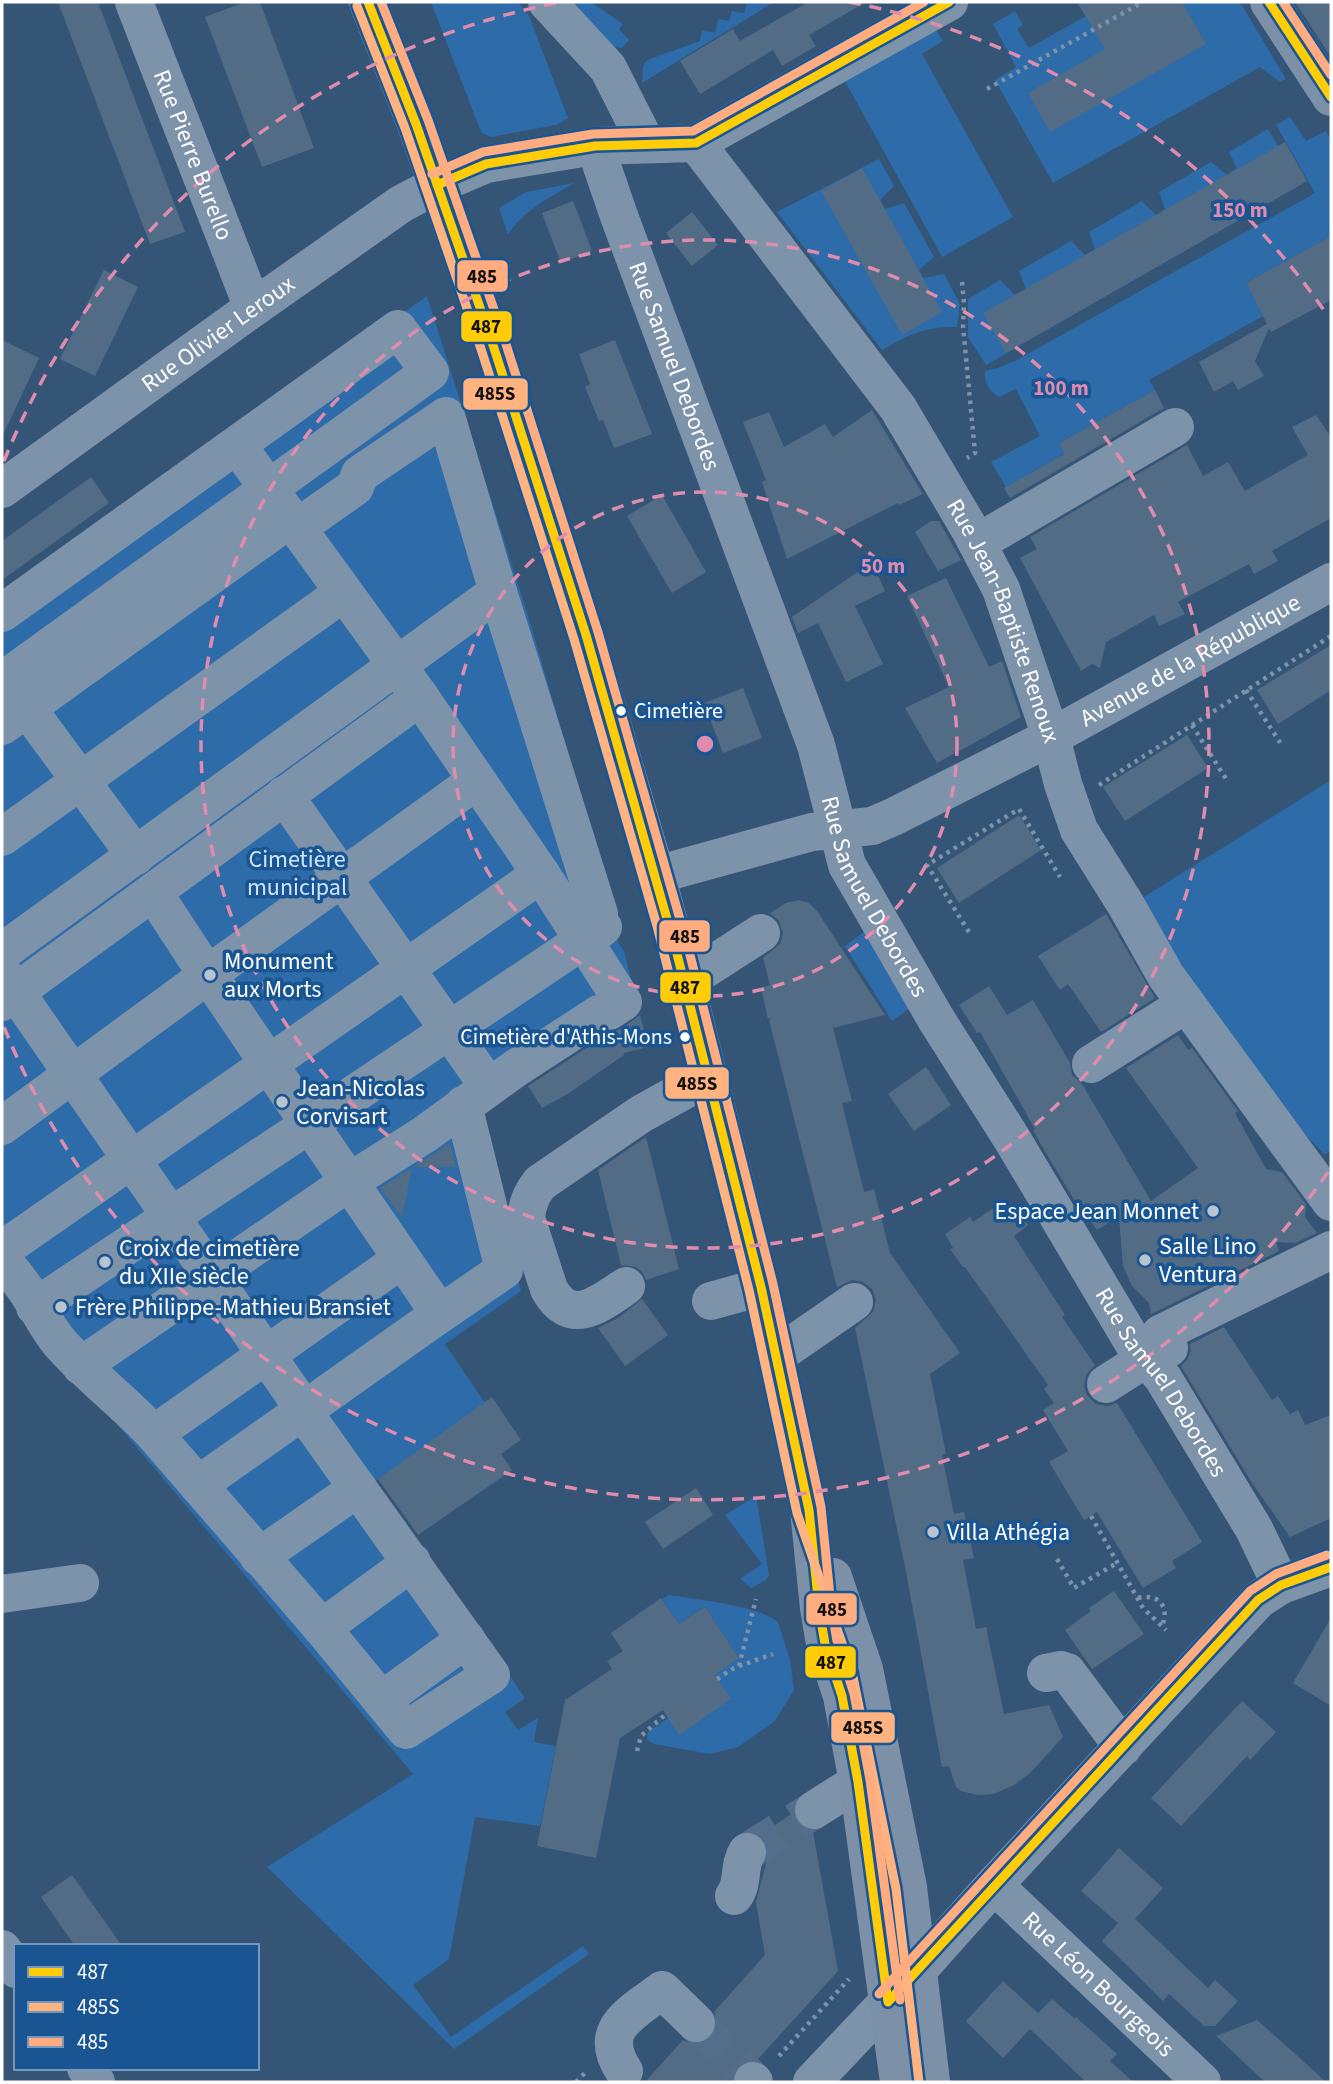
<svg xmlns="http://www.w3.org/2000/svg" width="1333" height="2084" font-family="'Source Sans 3',sans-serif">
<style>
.green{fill:#2d6ba9}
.building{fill:#526c86}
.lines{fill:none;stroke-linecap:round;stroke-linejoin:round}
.minor-tunnel{stroke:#536e8b;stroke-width:38;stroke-dasharray:38 19;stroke-linecap:butt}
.path{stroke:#7d93aa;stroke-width:4.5;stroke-dasharray:3.5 5;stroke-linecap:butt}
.minor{stroke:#7d93aa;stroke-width:38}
.major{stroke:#7c91a8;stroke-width:38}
.bus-1-casing{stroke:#195493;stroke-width:14}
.bus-2-casing{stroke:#195493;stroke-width:14}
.bus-3-casing{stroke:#195493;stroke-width:14}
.bus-1{stroke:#fecd08;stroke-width:9}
.bus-2{stroke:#ffb380;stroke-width:9}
.bus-3{stroke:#ffac80;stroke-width:9}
.ring{fill:none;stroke:#e08cad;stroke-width:3.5;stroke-dasharray:12 9}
.bus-dot{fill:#fff;stroke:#195493;stroke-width:2.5}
.poi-dot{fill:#b8c4cf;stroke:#195493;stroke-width:2.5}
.labels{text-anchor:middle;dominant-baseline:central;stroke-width:7;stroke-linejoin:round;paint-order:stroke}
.bus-label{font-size:22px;fill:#fff;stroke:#195493;text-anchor:start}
.street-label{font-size:24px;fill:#fff;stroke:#195493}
.park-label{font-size:24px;fill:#d0e5fb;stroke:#195493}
.poi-label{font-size:24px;fill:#fff;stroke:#195493;text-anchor:start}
.centre{fill:#e08cad;stroke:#195493;stroke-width:3.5}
.ring-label{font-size:21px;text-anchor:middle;font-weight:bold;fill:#e08cad;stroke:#195493;stroke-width:7;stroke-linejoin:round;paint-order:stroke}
.line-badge{stroke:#195493;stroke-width:2.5}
.pale-badge-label{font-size:19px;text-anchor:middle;font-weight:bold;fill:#111}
</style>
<rect width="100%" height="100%" fill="#355577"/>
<path class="green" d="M431 2H518L529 16 568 118 556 125 491 137 481 132Z
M569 2H591L623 24 619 29 629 40 622 48 610 46Z
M747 2 761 4 762 2H774L642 83 643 66 647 60 700 41 702 30 715 33 718 19 729 21 732 11 744 13Z
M1111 2H1240L1286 79 1280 82 1260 67 1053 183 995 80 1016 67 993 24 1015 11 1023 25 1017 29 1029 48Z
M936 30 943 41 922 54 1013 217 942 257 845 81Z
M1290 117 1306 141 1326 131 1331 140V236L1246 283 1263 316 1149 380 1155 390 1059 443 1064 454 1006 487 991 462 1040 436 1016 389 999 397C990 393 983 381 985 371L998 368 1017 360 1315 193 1276 125Z
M1268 129 1300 185 986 365 968 337V299L1000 280 1015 295 1026 289 1019 271 1071 241 1085 255 1095 249 1089 232 1142 201 1156 215 1165 209 1159 192 1211 162 1227 175 1237 168 1229 152Z
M879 159 894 186 880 200 885 209 904 203 934 257 919 270 923 278 944 274 960 304 957 327C924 327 910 334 882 350L777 212Z
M574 183C551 197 522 211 508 235L499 208 526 192Z
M427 296 529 619 614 910 615 938 624 951 638 1005 473 1111 521 1291 445 1344 485 1403 374 1482 525 1698 505 1712 518 1730 538 1718 534 1742 556 1746 540 1826 475 1817 449 1959 413 1985 451 2037 583 1946 589 1954 454 2049 267 1867 413 1774 2 1288V600Z
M1331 780V1150L1325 1155 1285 1114 1244 1060 1139 900Z
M864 932 912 1007 892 1021 845 946Z
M756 1496 769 1575 766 1580 751 1588 740 1579 762 1564 725 1515Z
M669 1595C694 1599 760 1606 778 1622L790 1660 794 1690 775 1721 738 1747 710 1754 654 1744 647 1740 648 1732 668 1718 663 1710 739 1658 705 1607 679 1624 662 1599Z"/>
<path class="building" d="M58 2H98L185 232 150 244Z
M245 2H260L314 148 262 167 205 17Z
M808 2H866L809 35 816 46 782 66 773 50 700 94 680 61 733 29 740 41Z
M1077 2H1182L1206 44 1050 132 1028 93 1105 49Z
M1295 2H1331V57Z
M1285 142 1307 181 1006 353 983 313Z
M862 168 942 312 902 335 821 191Z
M573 201 592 251 561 263 542 213Z
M692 212 718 245 692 266 666 233Z
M1331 236V300L1271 332 1269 328 1255 361 1264 376 1238 390 1233 381 1214 392 1199 362 1267 324 1246 283Z
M104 270 138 287 95 376 60 359Z
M2 340 39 358 2 437Z
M615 340 652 434 614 448 603 420 599 421 585 387 590 384 579 354Z
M1155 390 1164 408 1010 498 1004 488 1064 454 1059 443Z
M872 410 923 494 899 505 898 503 787 559 762 482 766 480 743 422 769 412 784 447 825 424 833 437Z
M1316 415 1331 437V518L1272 551 1278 561 1254 574 1249 564 1178 602 1185 614 1159 626 1154 615 1106 642 1100 668 1092 664 1081 671 1020 558 1037 549 1030 537 1187 445 1203 476 1228 462 1245 491 1308 455 1292 427Z
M91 477 109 503 2 580V541Z
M662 495 706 572 672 593 627 516Z
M931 521H939L961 560 938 571 915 532Z
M872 562 885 591 855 606 883 664 846 682 818 623 798 633 792 617Z
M946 578 989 667 1002 661 1021 717 937 763 905 708 949 687 907 596Z
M1331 645V690L1278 724 1257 690Z
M743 688 762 738 723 753 704 703Z
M1187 735 1208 768 1125 821 1103 787Z
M1019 815 1041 850 959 903 937 868Z
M799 900 809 903 817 911 885 1015 833 1028 852 1101 842 1103 864 1192 874 1189 890 1253 960 1353 930 1374 946 1454 942 1455 954 1514 964 1512 974 1558 963 1560 976 1629 986 1627 1004 1714 1049 1705 1063 1737 1030 1773 1014 1785 994 1794 978 1795 961 1791 956 1787 949 1766 942 1767 906 1572 855 1328 873 1312 876 1300 872 1289 863 1282 852 1280 837 1287 769 1020 772 1018 768 1019 761 988 770 985 763 958 780 944 783 933 779 921 770 913 786 903Z
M1106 914 1155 998 1101 1032 1068 984 1060 990 1038 956Z
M989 986 1007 1015 1033 1000 1070 1063 1072 1075 1082 1084 1151 1201 1198 1168 1126 1068 1178 1035 1188 1050 1192 1048 1238 1111 1235 1113 1266 1169 1282 1172 1306 1204 1305 1217 1317 1233 1295 1243 1276 1242 1279 1251 1151 1314 1149 1303 1132 1286 1123 1266 1119 1217 1097 1230 1091 1221 1088 1223 1040 1143 1033 1130 1035 1129 980 1032 977 1033 959 1005Z
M640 1015 648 1047 624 1053V1055L569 1093 542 1108 528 1086 608 1034 621 1029Z
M926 1067 951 1105 914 1131 888 1094Z
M646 1137 679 1269 646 1280 643 1273 636 1267 621 1265 598 1170Z
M450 1143 456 1167H413L437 1152Z
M412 1168 402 1217 380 1188Z
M995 1207 1004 1221 1020 1213 1028 1225 1014 1236 1065 1315 1062 1317 1095 1365 1086 1375 1084 1386 1087 1395 1096 1404 1108 1406 1117 1403 1202 1542 1172 1561 1176 1568 1143 1588 1097 1512 1084 1520 1049 1462 1068 1451 1043 1410 1054 1403 1044 1389 1048 1385 965 1267H963L950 1249 953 1248 945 1234 970 1217 973 1222Z
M642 1299 668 1335 625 1366 598 1328 618 1318Z
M1224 1327 1272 1400 1278 1396 1290 1414 1298 1410 1305 1425 1331 1415V1518L1290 1537 1252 1483 1181 1366 1187 1360 1191 1351 1190 1344Z
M492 1397 521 1440 501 1454 512 1470 418 1535 378 1479Z
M696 1488 713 1515 663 1549 645 1522Z
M1114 1591 1144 1634 1092 1669 1065 1630 1091 1611 1089 1608Z
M661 1598 679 1624 705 1607 739 1658 715 1675 731 1699 679 1735 663 1710 620 1738 596 1858 537 1846 565 1700 612 1669 607 1661 623 1651 611 1633Z
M1331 1618V1706L1293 1683Z
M1242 1701 1276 1732 1250 1760 1247 1756 1181 1826 1151 1798Z
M793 1813 796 1822 803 1829 813 1832 838 1971 757 2060H747L737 2066 732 2075V2082H645L683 2040 691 2044H701L712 2038 717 2028V2018L714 2012 765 1955 756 1902 769 1852 766 1841 760 1835Z
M1119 1848 1163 1888 1135 1919 1208 1988 1215 1980 1238 2001 1215 2026H1204L1169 1994 1163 2001 1102 1941 1118 1923 1081 1891Z
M72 1875 122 1946H75L41 1897Z
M1003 1981 1038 2013 1052 1999 1075 2019 1076 2017 1117 2054 1110 2061 1133 2082H1086L1030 2029 1003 2058 966 2021Z
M1257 2020 1292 2051 1326 2082H1265L1216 2036Z"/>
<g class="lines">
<path class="minor-tunnel" d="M747 1852 814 1810
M696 2023 753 2081"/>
<path class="path" d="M987 89 1143 2
M962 282 964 303 963 326 975 453 967 458
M1246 690 1283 747
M1192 725 1228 782
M1099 785 1331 636
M969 932 927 865 1019 809 1060 877
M1091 1516 1143 1608 1166 1630
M1057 1559 1074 1588 1117 1563
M1138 1598C1159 1593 1170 1607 1162 1626
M739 1666 756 1599
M717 1679 734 1668 773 1654
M637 1751 641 1736 666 1714
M779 2056 849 1979
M576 2082 585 2073"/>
<g class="minor">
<path id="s1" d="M134 2 253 308"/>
<path d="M547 2 608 68 646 143"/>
<path id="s2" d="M696 143 898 408 969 528 1001 589 1051 737 1063 784 1079 830 1126 905 1166 976 1331 1202"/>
<path id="s3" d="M595 146 619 216 816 745 847 865 936 1019 1012 1139 1134 1344 1163 1378 1254 1529 1281 1585"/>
<path id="s4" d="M2 489 253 308 401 204 437 185 486 164 595 146 696 143 949 2"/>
<path d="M298 527 355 487 360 474 446 416 498 592 599 914 582 940"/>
<path d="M977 543 1175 427"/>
<path d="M2 613 398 329 430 372 2 681"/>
<path d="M13 689 136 856"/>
<path d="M2 726 291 518"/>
<path d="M284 795 489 1087"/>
<path d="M2 837 343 593"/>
<path id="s5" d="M656 875 812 832 872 826 893 817 1051 737 1331 582"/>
<path d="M153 892 200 964"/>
<path d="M2 952 498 592"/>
<path d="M221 965 476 781"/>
<path d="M2 972 294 1395 302 1410 491 1675 406 1730 322 1628 154 1434C124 1402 89 1376 60 1343 47 1328 39 1310 28 1293 20 1281 11 1270 2 1259"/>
<path d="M685 982 761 933"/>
<path d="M216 986 304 1116"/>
<path d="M2 1002 420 697"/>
<path d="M1091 1064 1186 1004"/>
<path d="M317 1119 603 927"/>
<path d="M2 1126 197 983"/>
<path d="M2 1250 541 874"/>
<path d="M626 1286C600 1304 570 1328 549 1289L526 1218C527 1204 531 1194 540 1183L641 1114 708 1077"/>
<path d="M711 1301 761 1287"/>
<path d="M35 1307 301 1130"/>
<path d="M440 1314 504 1270 463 1105"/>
<path d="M1161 1352 1160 1334 1331 1250"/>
<path d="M776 1356 854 1302"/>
<path d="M81 1366 349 1182 425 1134 516 1068 599 1014 609 1011 623 1002 541 874 420 697 237 445"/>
<path d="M1106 1384 1147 1358 1169 1348"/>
<path d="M154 1434 402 1259"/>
<path d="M198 1485 440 1314 315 1132"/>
<path d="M259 1557 358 1488"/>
<path d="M2 1594 80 1583"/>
<path d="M322 1628 412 1562"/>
<path d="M1046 1673 1061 1670 1067 1672 1123 1747"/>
<path d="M382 1700 466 1639"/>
<path d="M814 1810 858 1782"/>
<path id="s6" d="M994 1885 1202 2082"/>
<path d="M734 1896C744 1883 738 1866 747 1852"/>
<path d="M2 1949 16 1969"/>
<path d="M86 2068 96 2082"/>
<path d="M624 2071C596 2029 631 2014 662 1990L696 2023"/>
<path d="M753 2081 754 2082"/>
<path d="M812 2082 918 1970 994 1885 1258 1600 1281 1585 1331 1567"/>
</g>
<path class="major" d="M368 2 416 124 493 345 586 635 656 875 685 982 761 1287 809 1510 819 1608 825 1644 842 1696 858 1782 899 2082
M1269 2 1331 97
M833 1577 864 1669 908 1887 931 2082"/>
<g class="bus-1-casing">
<path id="bus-1" d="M368 2 416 124 493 345 586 635 677 954 761 1287 809 1510 819 1608 825 1644 842 1696 858 1782 888 2002
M1269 2 1331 97
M437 185 486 164 595 146 696 143 949 2
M888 2002 1258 1600 1281 1585 1331 1567"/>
</g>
<g class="bus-2-casing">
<path id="bus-2" d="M357 6 405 128 481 349 574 639 657 926 749 1290 797 1513 852 1672 896 1889 919 2082"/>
</g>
<g class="bus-3-casing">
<path id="bus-3" d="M381 2 428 120 505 341 598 632 689 951 773 1284 821 1507 831 1606 837 1641 854 1694 870 1780 900 2000
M1283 2 1331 75
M432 174 483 152 593 134 693 131 924 2
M879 1994 1250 1591 1276 1574 1327 1555"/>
</g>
<use href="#bus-1" class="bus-1"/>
<use href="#bus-2" class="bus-2"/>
<use href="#bus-3" class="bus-3"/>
</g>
<g class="ring">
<circle cx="705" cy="744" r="252"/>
<circle cx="705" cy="744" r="504"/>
<path d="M1328 1172A756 756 0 0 1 4 1027M4 461A756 756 0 0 1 561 2M849 2A756 756 0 0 1 1328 316"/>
</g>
<g class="bus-dot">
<circle cx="621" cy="711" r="6"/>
<circle cx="685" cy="1037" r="6"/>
</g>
<g class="poi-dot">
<circle cx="210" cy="975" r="7"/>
<circle cx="282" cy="1102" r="7"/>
<circle cx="1213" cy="1211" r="7"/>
<circle cx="1145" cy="1260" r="7"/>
<circle cx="105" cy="1262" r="7"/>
<circle cx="61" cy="1307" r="7"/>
<circle cx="933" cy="1532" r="7"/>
</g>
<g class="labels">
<g class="bus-label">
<text x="634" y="711">Cimetière</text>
<text x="672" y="1037" text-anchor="end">Cimetière d'Athis-Mons</text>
</g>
<g class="street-label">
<text stroke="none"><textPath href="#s1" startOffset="164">Rue Pierre Burello</textPath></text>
<text stroke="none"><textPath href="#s4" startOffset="266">Rue Olivier Leroux</textPath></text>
<text stroke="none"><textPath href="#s3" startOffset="234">Rue Samuel Debordes</textPath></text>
<text stroke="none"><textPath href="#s2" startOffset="572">Rue Jean-Baptiste Renoux</textPath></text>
<text stroke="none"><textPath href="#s5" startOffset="581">Avenue de la République</textPath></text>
<text stroke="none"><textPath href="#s3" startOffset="802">Rue Samuel Debordes</textPath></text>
<text stroke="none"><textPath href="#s3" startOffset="1368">Rue Samuel Debordes</textPath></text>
<text stroke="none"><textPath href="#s6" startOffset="144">Rue Léon Bourgeois</textPath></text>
</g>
<g class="park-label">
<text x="297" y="859">Cimetière<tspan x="297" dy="28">municipal</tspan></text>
</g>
<g class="poi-label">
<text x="224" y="961">Monument<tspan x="224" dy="28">aux Morts</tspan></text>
<text x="296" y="1088">Jean-Nicolas<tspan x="296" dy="28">Corvisart</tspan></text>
<text x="1199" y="1211" text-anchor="end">Espace Jean Monnet</text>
<text x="1159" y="1246">Salle Lino<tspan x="1159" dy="28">Ventura</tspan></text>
<text x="119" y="1248">Croix de cimetière<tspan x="119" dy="28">du XIIe siècle</tspan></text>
<text x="75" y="1307">Frère Philippe-Mathieu Bransiet</text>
<text x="947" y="1532">Villa Athégia</text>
</g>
</g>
<circle cx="705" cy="744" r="10" class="centre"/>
<g class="ring-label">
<text x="1240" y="217">150 m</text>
<text x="1061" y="395">100 m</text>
<text x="883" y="573">50 m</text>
</g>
<g class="line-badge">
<rect x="456" y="259" width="53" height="34" rx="7" fill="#ffac80"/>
<rect x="460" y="310" width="53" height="33" rx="7" fill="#fecd08"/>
<rect x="462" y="377" width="67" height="34" rx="7" fill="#ffb380"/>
<rect x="658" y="919" width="53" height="34" rx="7" fill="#ffac80"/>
<rect x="659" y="971" width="53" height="33" rx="7" fill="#fecd08"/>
<rect x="664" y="1066" width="66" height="34" rx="7" fill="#ffb380"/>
<rect x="805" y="1592" width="53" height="34" rx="7" fill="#ffac80"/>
<rect x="804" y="1645" width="53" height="34" rx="7" fill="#fecd08"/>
<rect x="830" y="1711" width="66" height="33" rx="7" fill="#ffb380"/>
</g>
<g class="pale-badge-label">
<text x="482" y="283">485</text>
<text x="486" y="333">487</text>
<text x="495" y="400">485S</text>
<text x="685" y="943">485</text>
<text x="685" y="994">487</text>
<text x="697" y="1090">485S</text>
<text x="832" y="1616">485</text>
<text x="831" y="1669">487</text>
<text x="863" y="1734">485S</text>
</g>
<rect width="1333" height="2084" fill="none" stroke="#ffffff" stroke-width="7"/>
<rect x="14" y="1944" width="245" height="126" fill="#195493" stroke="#7598be" stroke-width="2"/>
<rect x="28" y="1967" width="35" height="10" fill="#fecd08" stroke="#7598be" stroke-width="2"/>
<text x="77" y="1979" font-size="21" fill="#ffffff">487</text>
<rect x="28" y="2002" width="35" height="10" fill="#ffb380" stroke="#7598be" stroke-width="2"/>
<text x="77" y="2014" font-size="21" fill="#ffffff">485S</text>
<rect x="28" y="2037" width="35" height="10" fill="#ffac80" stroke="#7598be" stroke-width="2"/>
<text x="77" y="2049" font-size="21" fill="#ffffff">485</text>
</svg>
